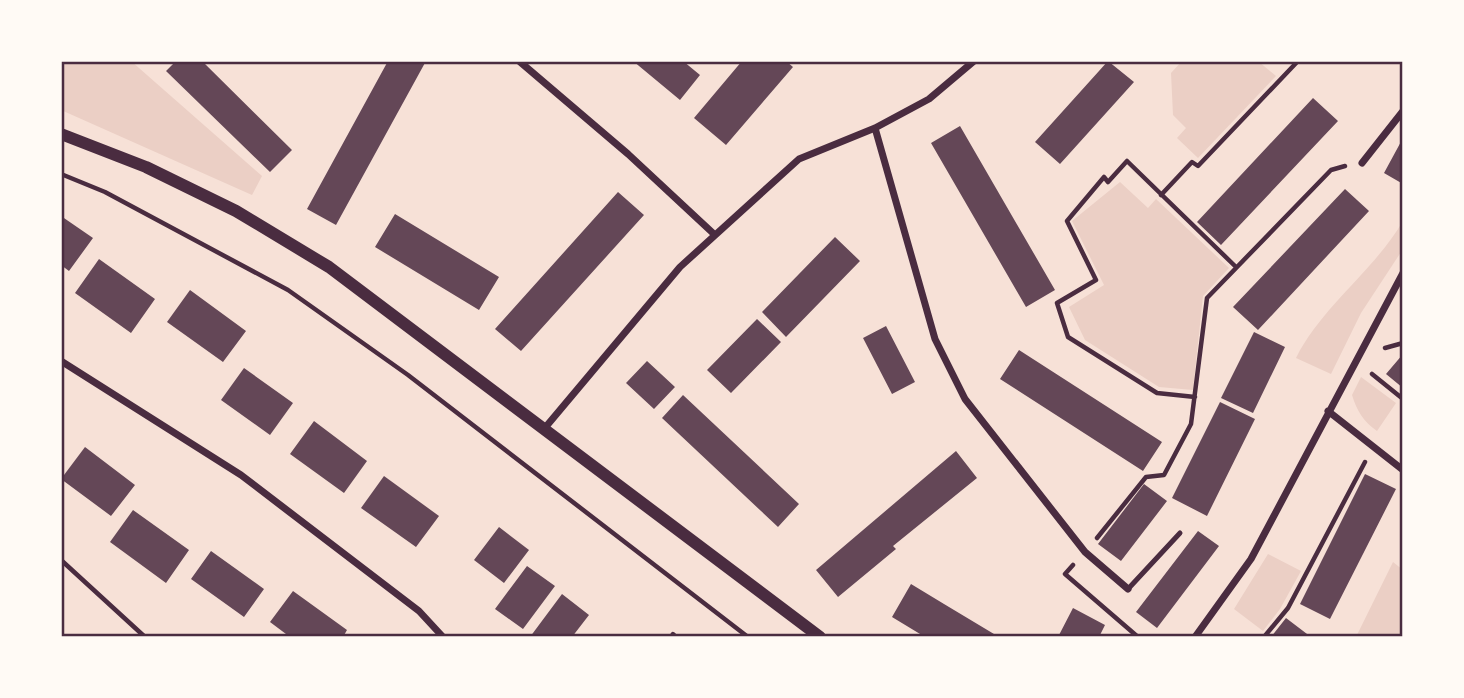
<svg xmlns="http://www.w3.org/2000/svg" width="1464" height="698" font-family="'Fira Sans Condensed',sans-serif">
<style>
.green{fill:#ebcfc5}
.building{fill:#644757}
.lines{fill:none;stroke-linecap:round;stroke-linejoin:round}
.path{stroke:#4a2c40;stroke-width:4.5}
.service{stroke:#4a2c40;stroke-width:5}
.minor{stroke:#4a2c40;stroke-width:7}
.tertiary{stroke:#4a2c40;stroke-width:12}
.neatline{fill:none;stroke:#4a2c40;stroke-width:2.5}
</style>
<rect width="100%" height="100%" fill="#f7e1d7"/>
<path class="green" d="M61 61H131L262 176 252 195 61 110Z
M1182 61H1258L1276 76 1198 158 1177 138 1186 128 1173 115 1171 73Z
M1120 182 1148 208 1156 199 1229 268 1203 296 1193 390 1159 387 1085 340 1069 307 1104 285 1072 221Z
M1403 221V249L1361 313 1331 374 1296 358C1322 306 1373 272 1403 221Z
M1361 377 1396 403 1377 431C1363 421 1357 411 1352 395Z
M1268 554 1301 571 1280 609 1263 631 1234 609Z
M1393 562 1403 570V637H1356Z"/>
<path class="building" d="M176 61H202L292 150 270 172 166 71Z
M388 61H426L336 225 307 209Z
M633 61H683L700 75 680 100Z
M742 61H786L793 67 726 145 694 118Z
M1108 61 1134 82 1060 164 1035 142Z
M1313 98 1338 121 1221 245 1197 222Z
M960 126 1055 290 1026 307 931 143Z
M1403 138V184L1384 173Z
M1345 189 1369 211 1258 330 1233 307Z
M618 192 644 215 521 351 495 329Z
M395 214 499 277 479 310 375 247Z
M61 216 93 238 69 271 61 265Z
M835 237 860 261 786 337 762 312Z
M99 259 155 299 131 333 75 293Z
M190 290 246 331 223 362 167 322Z
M757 319 781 342 731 393 707 370Z
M886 326 915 382 892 394 863 338Z
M1254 332 1285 347 1253 413 1221 398Z
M1019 350 1162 442 1143 471 1000 379Z
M1403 354V388L1386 374Z
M647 361 675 387 654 409 626 383Z
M244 368 293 403 270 435 221 400Z
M683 395 799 504 778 527 662 418Z
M1220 402 1255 419 1207 516 1172 498Z
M314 421 367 461 344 493 290 454Z
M85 447 135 485 111 516 61 479Z
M956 451 977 478 893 546 896 549 838 597 816 570Z
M1365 474 1396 489 1330 619 1300 604Z
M384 476 439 516 416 547 361 508Z
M1144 484 1167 501 1121 561 1098 544Z
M133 510 189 550 166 583 110 542Z
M499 527 529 550 504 583 474 560Z
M1198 531 1219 546 1157 628 1136 612Z
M211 551 264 589 244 617 191 579Z
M527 566 555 586 523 629 495 609Z
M911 584 944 604 999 637H925L892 617Z
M293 591 347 630 343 637H290L270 622Z
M562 594 589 615 572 637H530Z
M1073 608 1105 625 1099 637H1058Z
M1286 618 1311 637H1271Z"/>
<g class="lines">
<path class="path" d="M61 174 105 192 288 290 408 375 748 637
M1161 195 1192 162 1198 166 1298 61
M1385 348 1403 343
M1372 374 1403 399
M1195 397 1157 393 1068 337 1057 303 1096 280 1067 221 1104 177 1108 182 1127 161 1236 267
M1097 538 1146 477 1164 475 1191 424 1207 298 1331 170 1345 166
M61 560 145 637
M1073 565 1065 574 1138 637
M671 637 673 634 676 637
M1264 637 1288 608 1365 462"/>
<path class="service" d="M1128 589 1180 533"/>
<path class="minor" d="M519 61 628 154 715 235
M875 128 935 339 965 399 1085 552 1128 589
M1362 163 1403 111
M61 361 241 475 419 611 443 637
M1328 411 1403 470
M544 429 680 267 799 159 875 128 929 99 974 61
M1195 637 1251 559 1403 273"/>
<path class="tertiary" d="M61 134 146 167 236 211 329 267 820 637"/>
</g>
<rect width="1464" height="698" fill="none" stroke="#fffaf5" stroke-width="126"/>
<rect x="63" y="63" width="1338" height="572" class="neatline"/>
</svg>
